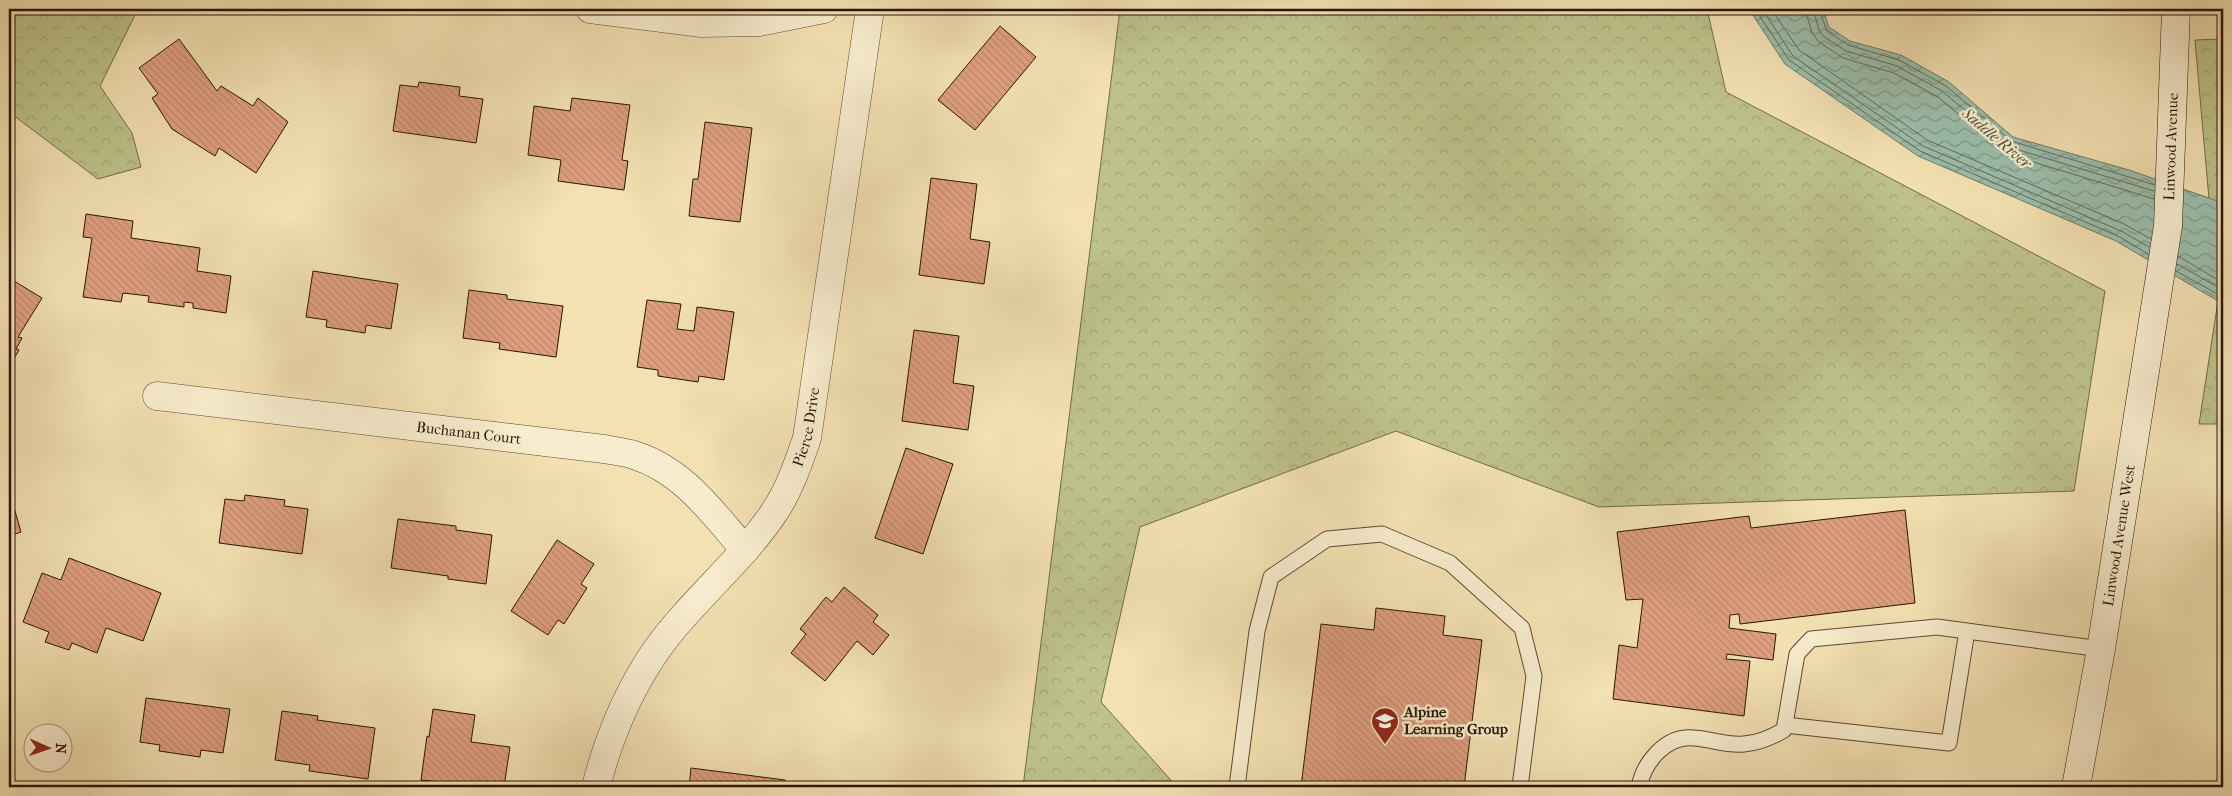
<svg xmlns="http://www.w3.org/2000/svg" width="2232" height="796" font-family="'IM FELL French Canon',serif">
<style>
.forest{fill:url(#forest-crowns);stroke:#726c47}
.water{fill:url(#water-waves);stroke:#6d7b68}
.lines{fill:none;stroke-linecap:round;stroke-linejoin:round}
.shore{stroke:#626a58;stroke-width:1}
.building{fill:url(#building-back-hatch);stroke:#281704}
.lane-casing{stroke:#5b4a30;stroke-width:17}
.street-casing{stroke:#5b4a30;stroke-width:29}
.secondary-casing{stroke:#281704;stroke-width:29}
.lane{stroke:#f7eccd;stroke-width:15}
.street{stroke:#f7eccd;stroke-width:28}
.secondary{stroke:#f7eccd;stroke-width:28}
.labels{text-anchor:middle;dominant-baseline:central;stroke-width:5;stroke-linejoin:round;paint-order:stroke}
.street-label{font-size:15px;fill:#281704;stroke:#f7eccd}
.poi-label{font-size:15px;font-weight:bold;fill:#281704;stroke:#f7eccd;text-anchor:start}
.water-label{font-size:16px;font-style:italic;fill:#50513e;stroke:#f7eccd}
</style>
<defs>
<pattern id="forest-crowns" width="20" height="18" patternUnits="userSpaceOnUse" patternTransform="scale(1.25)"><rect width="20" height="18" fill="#bdc28a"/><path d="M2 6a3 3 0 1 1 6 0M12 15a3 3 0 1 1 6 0" fill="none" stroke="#a2a675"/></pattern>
<pattern id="water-waves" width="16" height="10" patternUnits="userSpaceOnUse" patternTransform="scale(1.25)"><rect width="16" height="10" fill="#9bbeab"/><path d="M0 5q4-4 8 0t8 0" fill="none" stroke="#7e9989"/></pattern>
<pattern id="building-back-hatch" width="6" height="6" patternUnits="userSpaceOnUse" patternTransform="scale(1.25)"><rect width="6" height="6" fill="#df9f80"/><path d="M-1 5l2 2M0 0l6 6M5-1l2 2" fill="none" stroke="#bf886d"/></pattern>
</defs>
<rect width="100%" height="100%" fill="#f3e1b2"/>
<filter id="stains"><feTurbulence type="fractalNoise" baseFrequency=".004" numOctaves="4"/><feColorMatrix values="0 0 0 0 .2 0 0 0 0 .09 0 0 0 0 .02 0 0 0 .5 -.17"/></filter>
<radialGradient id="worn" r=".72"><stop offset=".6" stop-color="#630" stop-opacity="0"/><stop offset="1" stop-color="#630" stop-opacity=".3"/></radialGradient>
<path class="forest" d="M9 9H138L100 86 132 133 141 167 98 179 9 112Z
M1120 9H1707L1726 92 2105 291 2074 491 1599 507 1396 431 1140 527 1101 702 1177 787H1023Z
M2223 39V424H2199L2218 301 2195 40Z"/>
<path class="water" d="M1749 9H1823L1829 27 1850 41 1901 55 1949 82 2013 137 2129 170 2223 203V302L2218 301 2116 241 1918 156 1785 64Z"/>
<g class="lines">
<path class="shore" d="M1755 9 1789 60 1920 151 2118 236 2148 254
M1762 9 1793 56 1923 146 2121 231 2149 247
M1771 9 1799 50 1927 140 2124 224 2151 239
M1805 9 1812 33 1819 42 1843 58 1894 73 1938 97 2004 153 2154 199
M1813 9 1819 30 1823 36 1846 51 1897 66 1942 91 2009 147 2154 191
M1819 9 1827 31 1848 45 1899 60 1946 86 2011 141 2155 185
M2178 256 2223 283
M2177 264 2223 290
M2176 271 2223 297"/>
</g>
<path class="building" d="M1000 26 1036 57 975 130 938 100Z
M179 39 217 91 221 86 253 106 258 98 288 122 256 173 219 148 215 156 172 129 152 98 158 94 139 68Z
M419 82 460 87 459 96 483 99 476 143 393 131 400 85 418 87Z
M572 98 630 105 622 160 628 161 624 190 558 181 561 160 528 155 534 106 570 111Z
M705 122 752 128 740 222 689 216 693 179H698Z
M931 178 977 184 970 239 990 242 984 284 919 275Z
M86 214 133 221 131 238 200 248 197 271 231 276 226 313 193 308V303L184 302V307L148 302 149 296 123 293 121 302 83 297 92 238 83 237Z
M313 271 398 284 391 329 366 325 365 333 326 327 327 320 306 317Z
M9 278 42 298 18 337 22 338 16 349 19 350 9 367Z
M469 290 507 295V299L563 306 556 357 499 349 500 343 463 338Z
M647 300 681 304 677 329 694 331 697 307 734 312 724 380 699 376 698 382 658 376V370L637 367Z
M914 330 959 336 953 383 974 386 968 430 902 421Z
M906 448 953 464 923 554 875 538Z
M245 495 285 500 284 506 308 509 302 554 219 543 225 499 244 501Z
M11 497 21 532 9 536V498Z
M1905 510 1915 603 1740 624 1739 614 1730 615 1729 628 1776 634 1773 660 1727 654 1726 659 1750 661 1744 716 1613 699 1619 645 1637 648 1643 599 1626 600 1617 532 1749 516 1751 528Z
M398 519 456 526V530L492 535 486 584 448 579V576L391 568Z
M557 540 594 564 581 584 587 588 564 624 558 620 548 635 511 611Z
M69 558 161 593 143 641 106 628 97 653 72 643 69 650 45 642 49 632 23 622 42 573 61 580Z
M844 587 878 615 873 622 889 635 873 655 857 641 825 681 791 653 806 634 800 629 826 597 832 602Z
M1376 608 1445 616 1443 635 1482 640 1464 787H1301L1321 624 1374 630Z
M146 698 230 709 223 753 201 750 200 757 159 751 160 745 140 742Z
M433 709 475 715 471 742 510 747 504 787H439V782L421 780 427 736 429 737Z
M282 711 318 716 317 720 375 728 368 779 309 771 310 765 275 760Z
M691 768 785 780 784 787H689Z"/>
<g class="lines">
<g class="lane-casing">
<path id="lane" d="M1785 725 1949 743 1967 631
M1237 787 1257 631 1271 577 1327 539 1382 534 1450 563 1522 628 1534 676 1520 787
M1639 787C1644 762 1666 735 1694 738 1711 739 1727 746 1744 744 1759 743 1772 737 1784 730L1797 654 1811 639 1937 627 2101 649"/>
</g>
<g class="street-casing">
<g id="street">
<path d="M590 9 702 23 759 22 824 9"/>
<path id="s1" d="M157 396 604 449C614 451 625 452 634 455 684 471 712 512 745 550"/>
<path id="s2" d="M596 787C608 740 627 693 655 652 690 602 739 564 773 514 789 491 798 464 807 438L870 9"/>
</g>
</g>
<g class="secondary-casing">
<g id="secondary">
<path id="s3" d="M2076 787 2101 649 2168 226 2176 9"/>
</g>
</g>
<use href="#lane" class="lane"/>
<use href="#street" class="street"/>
<use href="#secondary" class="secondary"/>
</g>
<defs>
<g id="school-pin" transform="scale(1.4375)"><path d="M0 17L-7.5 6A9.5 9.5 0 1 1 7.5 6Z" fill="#8f2418" stroke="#f7eccd"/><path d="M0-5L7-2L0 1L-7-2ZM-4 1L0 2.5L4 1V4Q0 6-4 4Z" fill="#fff"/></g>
</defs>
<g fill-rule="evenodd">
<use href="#school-pin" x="1385" y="721"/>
</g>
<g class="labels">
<g class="street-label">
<text stroke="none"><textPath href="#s3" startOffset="648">Linwood Avenue</textPath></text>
<text stroke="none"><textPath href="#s2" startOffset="424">Pierce Drive</textPath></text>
<text stroke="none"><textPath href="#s1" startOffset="314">Buchanan Court</textPath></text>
<text stroke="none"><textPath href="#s3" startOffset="255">Linwood Avenue West</textPath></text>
</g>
<g class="poi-label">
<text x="1404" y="712">Alpine<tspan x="1404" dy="17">Learning Group</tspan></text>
</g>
<g class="water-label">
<text transform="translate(1997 138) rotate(40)">Saddle River</text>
</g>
</g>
<rect width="2232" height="796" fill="none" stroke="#f3e1b2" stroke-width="30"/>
<rect x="10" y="10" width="2212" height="776" fill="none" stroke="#281704" stroke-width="2.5"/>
<rect x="15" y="15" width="2202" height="766" fill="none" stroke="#281704"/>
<g transform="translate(48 748) rotate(92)"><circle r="24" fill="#f7eccd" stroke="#a4977d"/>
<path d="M0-4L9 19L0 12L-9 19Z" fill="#8f2418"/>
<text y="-8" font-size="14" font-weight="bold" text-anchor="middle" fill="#281704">N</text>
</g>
<rect width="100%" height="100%" filter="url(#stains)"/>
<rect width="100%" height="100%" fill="url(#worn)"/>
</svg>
